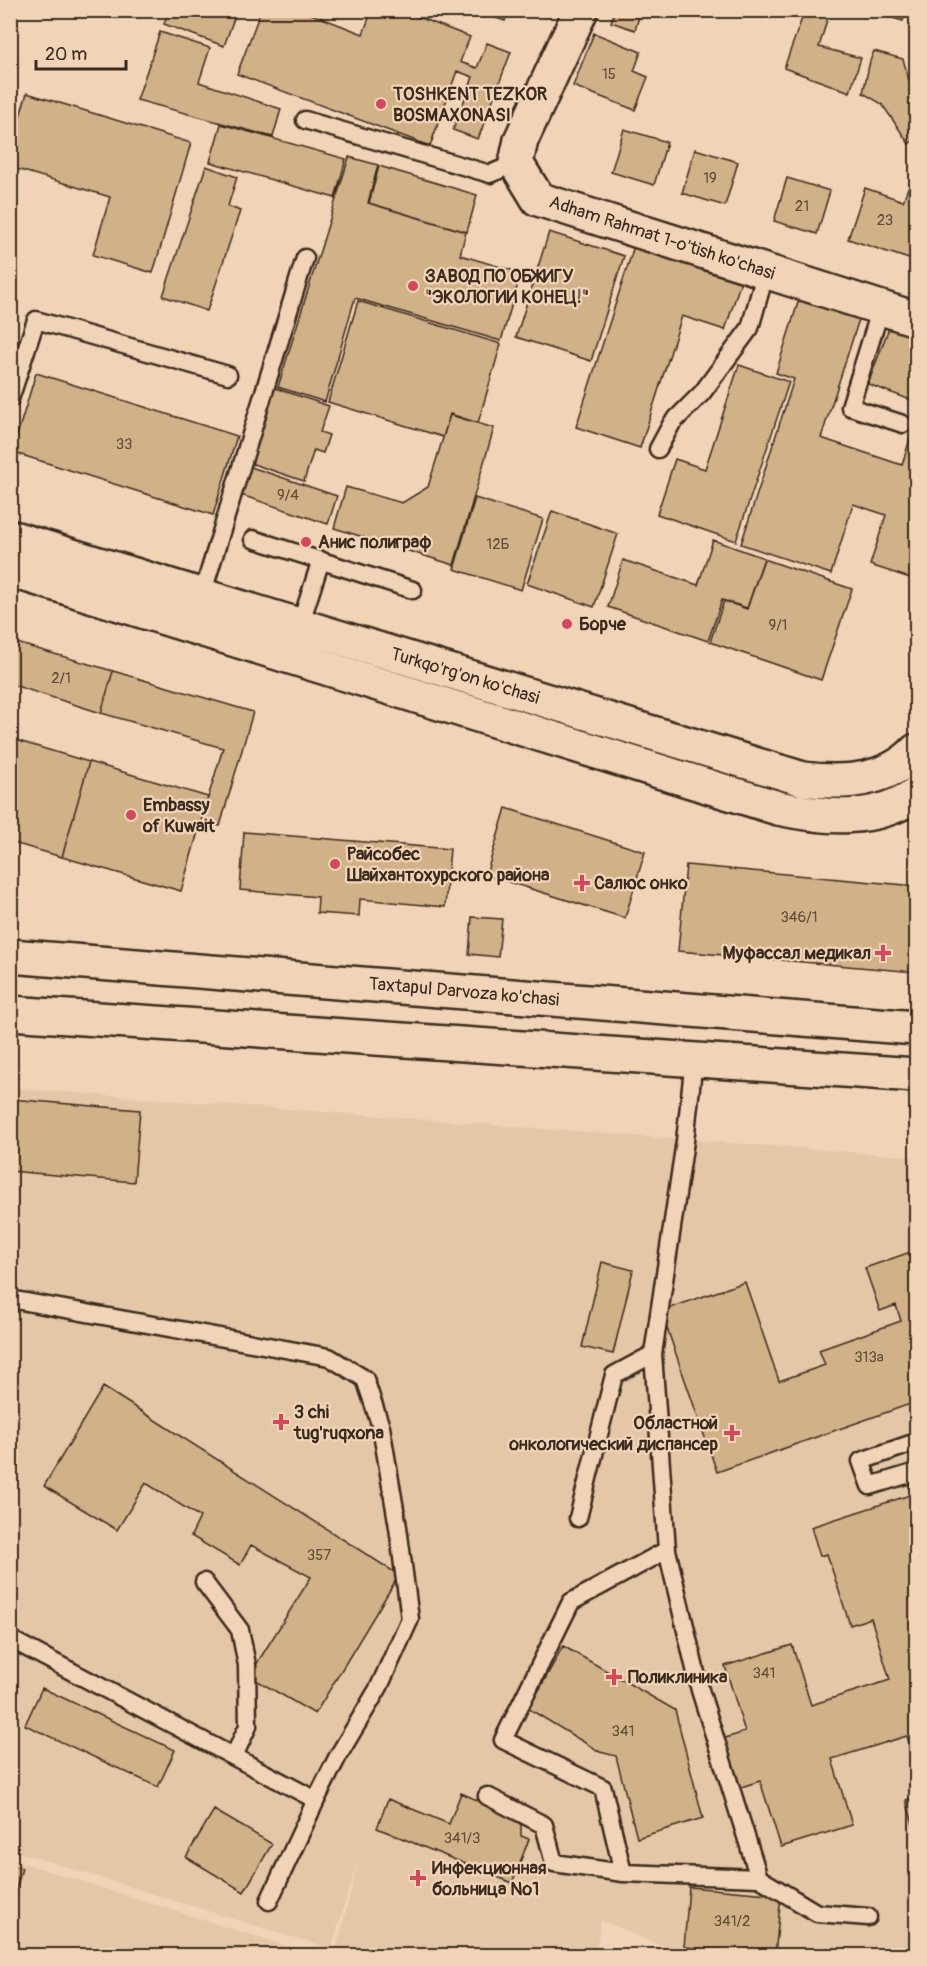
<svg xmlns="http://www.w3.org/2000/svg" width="927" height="1966" font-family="Pangolin,sans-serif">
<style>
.built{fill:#e4c7a7}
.building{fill:#d1b188;stroke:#3b2a1e;stroke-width:1.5}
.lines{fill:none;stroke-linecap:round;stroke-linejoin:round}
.lane-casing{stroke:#3b2a1e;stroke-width:21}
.street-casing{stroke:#3b2a1e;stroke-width:38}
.secondary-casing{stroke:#3b2a1e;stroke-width:38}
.lane{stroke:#f1d4b8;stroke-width:16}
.street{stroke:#f1d4b8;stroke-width:33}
.secondary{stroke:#f1d4b8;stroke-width:33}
.poi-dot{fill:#d1495b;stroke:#f1d4b8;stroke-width:2}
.labels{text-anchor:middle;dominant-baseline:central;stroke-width:4.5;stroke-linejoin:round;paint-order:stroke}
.number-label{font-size:15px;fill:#604c38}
.poi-label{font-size:18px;font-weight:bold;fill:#3b2a1e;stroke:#f1d4b8;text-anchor:start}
.street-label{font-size:18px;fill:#3b2a1e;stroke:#f1d4b8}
</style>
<rect width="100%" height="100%" fill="#f1d4b8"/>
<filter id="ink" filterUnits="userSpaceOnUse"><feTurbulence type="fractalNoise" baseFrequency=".0167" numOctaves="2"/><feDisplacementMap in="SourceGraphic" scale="12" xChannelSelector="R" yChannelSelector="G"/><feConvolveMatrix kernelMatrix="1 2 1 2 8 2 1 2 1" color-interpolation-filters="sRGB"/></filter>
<g filter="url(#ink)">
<path class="built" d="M10 1088 916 1157V1955H681L601 1920 595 1955H335L360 1854 331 1949 11 1850Z
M11 1859 315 1955H11Z"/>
<path class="building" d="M169 10H237L224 46 164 24Z
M261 10H301L363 34 372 10H400L470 37 460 62 477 68 487 43 511 52 478 139 453 130 473 77 457 71 430 146 237 74Z
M473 10H509L505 21Z
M615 10H641L635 30 611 22Z
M805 10H830L819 47 861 58 850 92 784 68Z
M880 10H906L903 21 879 14Z
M915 10H916V23L912 22Z
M160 32 210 48 199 82 281 109 273 137 137 100Z
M594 33 641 52 634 71 648 77 635 110 573 86Z
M874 51 903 59 909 80 916 92V138L909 144 882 104 863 93 870 61Z
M27 93 191 143 153 273 93 255 110 197 10 167V149Z
M221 124 346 159 335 198 210 162Z
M624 129 667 142 654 185 611 172Z
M695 149 738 162 725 206 682 193Z
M349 157 378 165 368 203 466 232 460 255 521 273 501 341 355 298 325 402 278 387Z
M206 166 237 177 228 206 240 211 207 311 163 296Z
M379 166 477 195 467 232 369 203Z
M787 178 830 191 817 234 774 221Z
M865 188 903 201 908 188 916 190V256L915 261 848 239Z
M549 232 624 256 591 361 516 337Z
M634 246 741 281 725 330 682 316 640 448 576 427Z
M800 296 860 316 821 438 902 465 916 419V580L870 565 886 515 853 504 831 574 741 544 794 379 776 373Z
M358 301 501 344 478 423 450 414 443 437 328 402Z
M890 325 916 335V402L868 384Z
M739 365 789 382 736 541 657 514 675 459 705 469Z
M36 373 237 436 213 515 12 452Z
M275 388 329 406 320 432 329 435 323 453 314 450 304 481 250 463Z
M450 415 494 428 454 565 334 528 346 487 402 503 428 487Z
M248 466 337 496 328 524 238 494Z
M475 498 543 519 521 590 454 569Z
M552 511 618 534 594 607 527 584Z
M713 540 764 558 747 608 722 600 708 641 608 607 623 560 698 585Z
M764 559 852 589 821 680 710 642 724 601 747 609Z
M10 641 113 671 101 713 10 684Z
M113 671 253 712 220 826 201 821 223 748 101 713Z
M12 739 89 762 62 857 10 842Z
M89 762 208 797 181 891 62 857Z
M506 808 645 852 625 918 486 875Z
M244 832 450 849 445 907 360 899 359 916 317 913 318 897 240 890Z
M686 865 916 886V948L914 972 678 951Z
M472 917 502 919 498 957 469 954Z
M10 1099 140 1110 134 1182 10 1171Z
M916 1250V1402L717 1472 661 1311 745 1282 779 1381 825 1365 819 1350 901 1321 896 1305 880 1311 865 1268Z
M602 1262 633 1270 613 1354 582 1347Z
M103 1387 399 1575 315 1714 249 1676 311 1577 251 1545 240 1565 191 1536 200 1517 146 1483 117 1530 44 1486Z
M916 1493V1546L912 1548 916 1563V1767L907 1736 832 1759 852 1825 781 1847 760 1781 738 1788 722 1739 745 1732 725 1666 792 1645 811 1705 890 1680 871 1618 850 1625 827 1554 820 1556 811 1527Z
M563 1646 675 1710 703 1818 637 1838 616 1756 600 1752 529 1709Z
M42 1688 175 1750 158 1787 25 1725Z
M461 1793 514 1816 521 1825V1836L529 1839 512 1883 377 1828 388 1799 449 1824Z
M916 1797V1834L906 1800Z
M214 1810 272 1844 244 1892 186 1857Z
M10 1865 22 1868 13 1901 10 1900Z
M689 1887 781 1895 775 1956 684 1947Z"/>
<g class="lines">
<g class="lane-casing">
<path id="lane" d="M305 120 490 174 516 163
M881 308 850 407 903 424
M10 399 36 320 228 375
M658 449 672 423 702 393 750 328 766 271
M253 539 413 590
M202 595 305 258
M300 625 321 560
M10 1299 329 1357 365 1379 381 1427 398 1527 410 1619 379 1687 338 1756 316 1800 10 1639
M653 1354 667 1550 700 1690 759 1878 817 1913 868 1917
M916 1442 861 1461 870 1486 916 1472
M578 1518 614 1375 653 1354 685 1141 694 1060
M667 1550 571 1602 503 1740 603 1788 623 1873 759 1878
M204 1582 240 1630 247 1665 248 1726 234 1756
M487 1796 544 1825 554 1863 623 1873
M269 1901 316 1800"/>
</g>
<g class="street-casing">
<path id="street" d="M581 10 521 140 516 163 538 199 916 319
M10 537 803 779C844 784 886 782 916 751
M10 570 778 808C825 818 875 823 916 794"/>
</g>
<g class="secondary-casing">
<path id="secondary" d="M10 956 916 1028
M10 1013 916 1075"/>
</g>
<use href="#lane" class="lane"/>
<use href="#street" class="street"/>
<use href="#secondary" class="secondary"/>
</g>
</g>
<g class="poi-dot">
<circle cx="381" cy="104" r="6"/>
<circle cx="413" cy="286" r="6"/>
<circle cx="306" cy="542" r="6"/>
<circle cx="567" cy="624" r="6"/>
<circle cx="131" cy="815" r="6"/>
<circle cx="335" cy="864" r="6"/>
<path d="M579 874h6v6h6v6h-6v6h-6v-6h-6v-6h6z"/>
<path d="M880 944h6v6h6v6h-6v6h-6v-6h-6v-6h6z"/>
<path d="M278 1413h6v6h6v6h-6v6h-6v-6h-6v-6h6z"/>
<path d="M729 1424h6v6h6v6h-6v6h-6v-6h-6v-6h6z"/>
<path d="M611 1668h6v6h6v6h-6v6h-6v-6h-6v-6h6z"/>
<path d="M415 1869h6v6h6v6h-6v6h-6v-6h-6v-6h6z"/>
</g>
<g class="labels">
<g class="number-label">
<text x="609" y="74">15</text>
<text x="710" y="178">19</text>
<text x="802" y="206">21</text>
<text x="885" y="220">23</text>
<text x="124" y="444">33</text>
<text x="288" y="495">9/4</text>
<text x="498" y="544">12Б</text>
<text x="778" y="625">9/1</text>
<text x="61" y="678">2/1</text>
<text x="799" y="917">346/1</text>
<text x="869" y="1357">313a</text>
<text x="319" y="1555">357</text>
<text x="764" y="1673">341</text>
<text x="623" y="1731">341</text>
<text x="462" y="1838">341/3</text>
<text x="732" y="1921">341/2</text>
</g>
<g class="poi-label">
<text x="393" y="94">TOSHKENT TEZKOR<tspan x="393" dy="21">BOSMAXONASI</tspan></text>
<text x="425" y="276">ЗАВОД ПО ОБЖИГУ<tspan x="425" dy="21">"ЭКОЛОГИИ КОНЕЦ!"</tspan></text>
<text x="318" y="542">Анис полиграф</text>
<text x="579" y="624">Борче</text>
<text x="143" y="805">Embassy<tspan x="143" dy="21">of Kuwait</tspan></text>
<text x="347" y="854">Райсобес<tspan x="347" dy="21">Шайхантохурского района</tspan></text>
<text x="594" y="883">Салюс онко</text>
<text x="871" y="953" text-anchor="end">Муфассал медикал</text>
<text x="294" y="1412">3 chi<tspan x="294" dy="21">tug'ruqxona</tspan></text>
<text x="718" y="1423" text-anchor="end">Областной<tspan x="718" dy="21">онкологический диспансер</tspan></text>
<text x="628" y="1677">Поликлиника</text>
<text x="432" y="1868">Инфекционная<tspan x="432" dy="21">больница №1</tspan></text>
</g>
<g class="street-label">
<text transform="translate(662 238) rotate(18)">Adham Rahmat 1-o'tish ko'chasi</text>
<text transform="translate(465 676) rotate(17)">Turkqo'rg'on ko'chasi</text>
<text transform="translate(464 992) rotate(5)">Taxtapul Darvoza ko'chasi</text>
</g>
</g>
<rect width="927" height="1966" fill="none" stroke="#f1d4b8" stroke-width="36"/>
<rect x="18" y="18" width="891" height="1930" fill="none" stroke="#3b2a1e" stroke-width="2" filter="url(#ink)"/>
<path d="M36 60v9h90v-9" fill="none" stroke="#3b2a1e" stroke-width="3"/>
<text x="45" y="60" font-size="18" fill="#3b2a1e" stroke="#f1d4b8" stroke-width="4.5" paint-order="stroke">20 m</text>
</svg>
